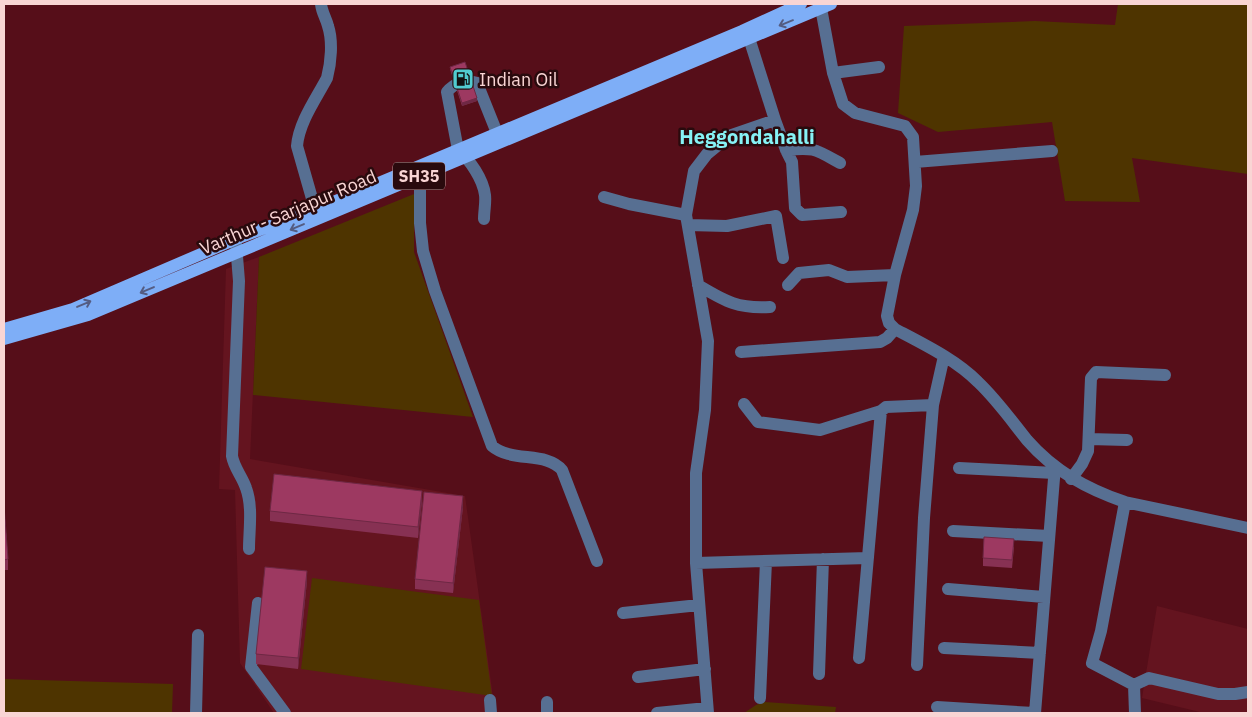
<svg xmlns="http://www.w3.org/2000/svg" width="1252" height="717" font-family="'IBM Plex Sans',sans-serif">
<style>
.built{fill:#64141f}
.green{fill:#4e3400}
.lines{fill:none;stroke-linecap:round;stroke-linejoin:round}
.minor{stroke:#576f92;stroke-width:12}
.major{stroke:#7eaef7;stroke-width:12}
.wall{fill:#873153}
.shaded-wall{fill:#6e2844}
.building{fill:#9d3961;stroke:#6e2844}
.oneway{stroke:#545c82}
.labels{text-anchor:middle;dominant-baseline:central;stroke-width:5;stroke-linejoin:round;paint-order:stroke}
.shield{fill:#290a0d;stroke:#bb9898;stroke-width:1}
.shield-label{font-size:16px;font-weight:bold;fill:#f9d5d4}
.poi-label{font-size:18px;fill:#f9d5d4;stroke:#290a0d;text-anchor:start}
.street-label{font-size:18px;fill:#f9d5d4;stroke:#290a0d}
.quarter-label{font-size:20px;font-weight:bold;fill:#86f2f5;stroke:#290a0d}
</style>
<rect width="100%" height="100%" fill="#560e19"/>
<path class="built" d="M259 257 250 459 465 496 492 690 493 713H274L240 663 235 490 219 489 226 269Z
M1157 606 1248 629V713H1204L1142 698Z"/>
<path class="green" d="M1118 4H1248V174L1132 158 1140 202 1065 201 1052 122 938 132 898 113 904 26 1035 21 1115 25Z
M414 194V252L473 417 253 395 259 257Z
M312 578 479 600 492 696 301 669Z
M4 679 173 684 172 713H4Z
M765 702 836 707 835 713H744L756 705Z"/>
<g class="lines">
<path class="minor" d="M821 8 833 73 843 104 855 113 905 126 913 137 916 186 913 210 895 275 887 316 889 323 895 329C923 344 955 359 978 382 997 400 1011 420 1027 440 1054 471 1087 489 1125 502L1248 528
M833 73 879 67
M775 120 786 150 792 162 795 208 802 215 841 212
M786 150C814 147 815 149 840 163
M915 162 1052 151
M420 167V223L423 251 435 291 492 446C512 463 546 451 562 470L597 561
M604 197 629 204 686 215
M315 209 297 146C299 122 316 99 327 78 331 63 333 41 328 26 326 18 322 13 321 4
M484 219C484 211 486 202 485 195 483 179 470 160 458 150L447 92C454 83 466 79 477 83L497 133
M688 225 727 226 776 216 783 258
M236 244 239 281 232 456C234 468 242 476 246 488 253 507 249 530 249 549
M698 285C725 301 737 309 770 307
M788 285 799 273 829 270 847 277 895 275
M741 352 880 342 887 338 895 329
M744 404 758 422 820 430 881 411
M1089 439 1127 440
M959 468 1054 473
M1071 479 1082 464 1088 451 1091 378 1096 372 1165 375
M1125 502 1101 631 1092 663 1134 685 1135 713
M953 531 1049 536
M696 563 868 558
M948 589 1044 597
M258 603 251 667 285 713
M623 613 699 605
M944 648 1040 653
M859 658 881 411 886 407 933 405
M917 665 924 518 933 405 944 356
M819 674 823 559
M638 677 705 669
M1134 685 1149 678 1218 694H1235L1248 692
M760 698 766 561
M490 700 491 713
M547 702V713
M937 707 1034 713
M196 713 198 635
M657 713 707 708
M708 713 696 563V473L705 410 708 341 686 215 694 171 707 154 729 136 775 120 749 38
M1035 713 1055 466"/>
<path class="major" d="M4 329 73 309 236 239 331 203 742 31 801 4
M4 339 88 315 831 4"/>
</g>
<path class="wall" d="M450 67 477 101 462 106 450 69Z
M422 501 418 538 270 521V511Z
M4 505 8 559V570H4Z
M463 507 453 593 415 589V579Z
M1014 547 1012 568 983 566V558Z
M307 581 298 669 256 664V654Z"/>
<path class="shaded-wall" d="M477 98V101L462 106V103Z
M422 491V501L418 538V527Z
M463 496V507L453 593V583Z
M307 571V581L298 669V658Z"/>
<path class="building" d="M465 62 477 98 462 103 450 67Z
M274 474 422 491 418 527 270 511Z
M424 492 463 496 453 583 415 579Z
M4 505 8 559 4 560Z
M984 537 1014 539 1012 560 983 558Z
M265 567 307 571 298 658 256 654Z"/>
<defs><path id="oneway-shaft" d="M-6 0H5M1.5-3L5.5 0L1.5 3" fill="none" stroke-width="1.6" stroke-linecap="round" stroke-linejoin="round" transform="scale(1.25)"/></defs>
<g class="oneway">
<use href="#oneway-shaft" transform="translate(786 23) rotate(158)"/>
<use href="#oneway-shaft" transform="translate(297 227) rotate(157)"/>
<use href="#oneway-shaft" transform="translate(147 290) rotate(157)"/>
<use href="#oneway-shaft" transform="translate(84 304) rotate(-23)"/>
</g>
<defs>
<g id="fuel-square" transform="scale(1.125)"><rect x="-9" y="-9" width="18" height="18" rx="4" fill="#51ccd1" stroke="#290a0d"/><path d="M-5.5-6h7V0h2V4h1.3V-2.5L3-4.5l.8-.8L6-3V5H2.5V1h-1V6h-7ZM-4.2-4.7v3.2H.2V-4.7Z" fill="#111"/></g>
</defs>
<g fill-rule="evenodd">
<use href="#fuel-square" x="463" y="79"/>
</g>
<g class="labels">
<rect class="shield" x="393" y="162.5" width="52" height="27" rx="4"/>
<g class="shield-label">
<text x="419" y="176">SH35</text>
</g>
<g class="poi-label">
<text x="479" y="79">Indian Oil</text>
</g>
<g class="street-label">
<text transform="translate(288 212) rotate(-23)">Varthur - Sarjapur Road</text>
</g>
<g class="quarter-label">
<text x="747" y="136">Heggondahalli</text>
</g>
</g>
<rect width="1252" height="717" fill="none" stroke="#f9d5d4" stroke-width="10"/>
</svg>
